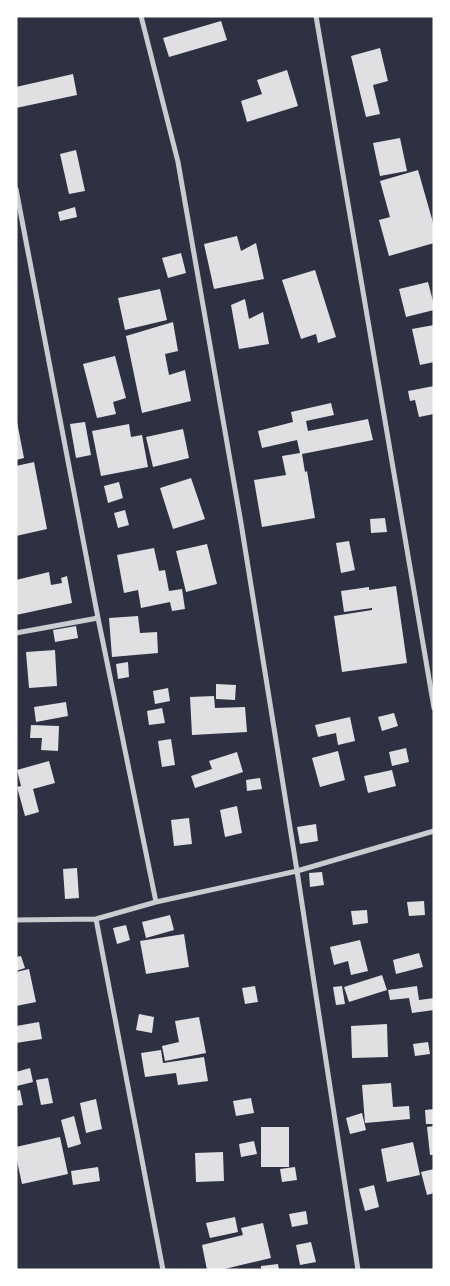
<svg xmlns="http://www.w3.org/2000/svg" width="450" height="1286" font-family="'Alegreya Sans',sans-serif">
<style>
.building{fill:#e0e0e3}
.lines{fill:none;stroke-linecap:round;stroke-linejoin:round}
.minor{stroke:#caccd0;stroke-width:5}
</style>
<rect width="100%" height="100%" fill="#2d3142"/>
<path class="building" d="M221 21 227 40 169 57 163 38Z
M380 48 388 81 373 85 380 114 366 117 351 56Z
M287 70 298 106 247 122 241 101 262 94 257 80Z
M73 74 77 95 16 108V87Z
M400 138 407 171 380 176 373 143Z
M76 150 85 191 69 194 60 154Z
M418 170 434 226V243L389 256 379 220 390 217 380 181Z
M75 207 77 217 60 221 58 212Z
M237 236 241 251 256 243 264 279 214 289 204 244Z
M181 253 186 273 168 278 162 258Z
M315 270 336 337 318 343 316 334 301 339 282 280Z
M428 282 434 305V310L406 317 399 289Z
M160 289 167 320 125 330 118 298Z
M245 299 249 319 263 312 269 344 239 349 231 305Z
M173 322 178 351 165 354 169 375 185 370 191 401 142 413 126 336Z
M434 325V362L420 365 412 329Z
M115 356 126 398 113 402 116 414 97 418 83 364Z
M434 386V414L419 417 415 400 410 401 408 391Z
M331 403 334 415 306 421 308 431 368 419 373 440 302 454 305 472 307 471 315 518 262 527 254 480 286 475 282 456 300 453 297 440 262 448 258 431 293 422 291 412Z
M16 422H17L24 458 16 460Z
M85 422 91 455 76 458 70 424Z
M129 424 131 437 142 435 148 467 101 476 92 431Z
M183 429 189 458 153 467 146 437Z
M34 462 47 529 16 536V466Z
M191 478 205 519 173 529 160 488Z
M119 482 123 498 108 503 104 486Z
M125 510 129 525 118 528 114 513Z
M385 518 387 532 371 533 370 519Z
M349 541 355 570 341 573 336 543Z
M207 544 217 584 186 592 176 551Z
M154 548 159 571 165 570 169 591 182 589 185 609 172 611 170 602 141 608 138 590 124 593 117 555Z
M49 572 51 585 62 583 61 578 67 576 72 603 16 615V580Z
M396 586 407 663 342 672 334 616 372 610V608L344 612 341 591 369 587V590Z
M138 616 140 633 157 632 158 653 112 657 109 618Z
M76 626 78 638 55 642 53 630Z
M55 650 57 686 29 688 26 652Z
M128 662 129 677 118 679 116 664Z
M216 684 236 685 235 700 216 699Z
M168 688 170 701 155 704 153 691Z
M214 696 215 708 245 707 247 732 192 735 190 697Z
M66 702 68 716 36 722 34 707Z
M162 708 165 723 149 725 147 711Z
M394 713 398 726 382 731 378 717Z
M350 717 355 741 338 745 336 733 318 737 315 725Z
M31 725 59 726 58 751 41 750 42 738H30Z
M171 739 175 765 162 767 158 741Z
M406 748 409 762 392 766 389 752Z
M338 751 345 780 320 787 312 758Z
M237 752 243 772 195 788 191 776 212 769 209 761Z
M49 761 55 783 33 789 39 812 25 816 17 787 21 786 17 770Z
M392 770 396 786 368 793 364 776Z
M260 778 262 789 247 791 246 780Z
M237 806 242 833 225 837 220 810Z
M189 818 192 844 174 846 171 820Z
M316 824 318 841 300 844 297 827Z
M77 868 79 898 65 899 63 869Z
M322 872 324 885 310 887 309 873Z
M424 901 425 915 409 916 407 902Z
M367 910 368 923 353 925 351 911Z
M170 915 174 930 146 938 142 922Z
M126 925 130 940 117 944 113 928Z
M184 934 189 967 146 974 140 941Z
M360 940 368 971 351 975 348 961 334 965 330 947Z
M419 953 423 967 396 974 393 960Z
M21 956 25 968 16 971V957Z
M29 969 36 1002 16 1006V972Z
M382 975 387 990 349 1002 344 987Z
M255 986 258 1002 245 1004 242 988Z
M342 986 345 1004 336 1005 333 987Z
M417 986 419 1000 434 998V1010L412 1013 409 998 390 1000 388 990Z
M139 1014 154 1017 152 1033 136 1030Z
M199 1017 206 1053 165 1061 162 1046 179 1042 175 1021Z
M39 1022 42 1039 16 1043V1026Z
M387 1024 388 1057 352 1058 351 1026Z
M428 1042 430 1054 415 1056 413 1044Z
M161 1050 163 1063 204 1057 208 1081 178 1085 176 1073 145 1077 141 1053Z
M30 1068 33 1082 17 1086 16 1072Z
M48 1078 53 1103 41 1105 36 1080Z
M391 1083 393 1107 409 1106 410 1119 365 1123 362 1085Z
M20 1090 23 1105 16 1106V1091Z
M251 1098 254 1113 236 1116 233 1101Z
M96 1099 102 1129 86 1133 80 1103Z
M434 1109V1124H426L425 1110Z
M362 1113 366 1130 350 1134 346 1118Z
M74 1116 81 1144 68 1148 61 1120Z
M434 1126V1155H430L427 1127Z
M261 1127H289V1167H261Z
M60 1137 68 1174 22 1184 16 1156V1147Z
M254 1141 257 1154 241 1157 239 1144Z
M413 1142 420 1175 387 1182 381 1149Z
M223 1152 224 1181 196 1182 195 1153Z
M98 1167 100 1181 73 1185 71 1171Z
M295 1167 297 1180 282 1182 280 1169Z
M434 1169V1193L427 1195 421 1172Z
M374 1185 379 1207 365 1211 359 1189Z
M306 1211 308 1224 292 1227 289 1214Z
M235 1217 238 1232 210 1238 206 1223Z
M263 1223 271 1258 220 1270H207L202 1245 243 1235 241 1228Z
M311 1242 316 1262 300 1265 296 1245Z
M278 1264 279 1270H261V1266Z"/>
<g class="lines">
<path class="minor" d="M141 16 178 162 241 523 297 871 358 1270
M316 16 434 708
M16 189 98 618 156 902
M16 633 98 618
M96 919 163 1270
M16 920 96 919 156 902 297 871 434 831"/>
</g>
<rect width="450" height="1286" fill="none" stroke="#ffffff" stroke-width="35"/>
</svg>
